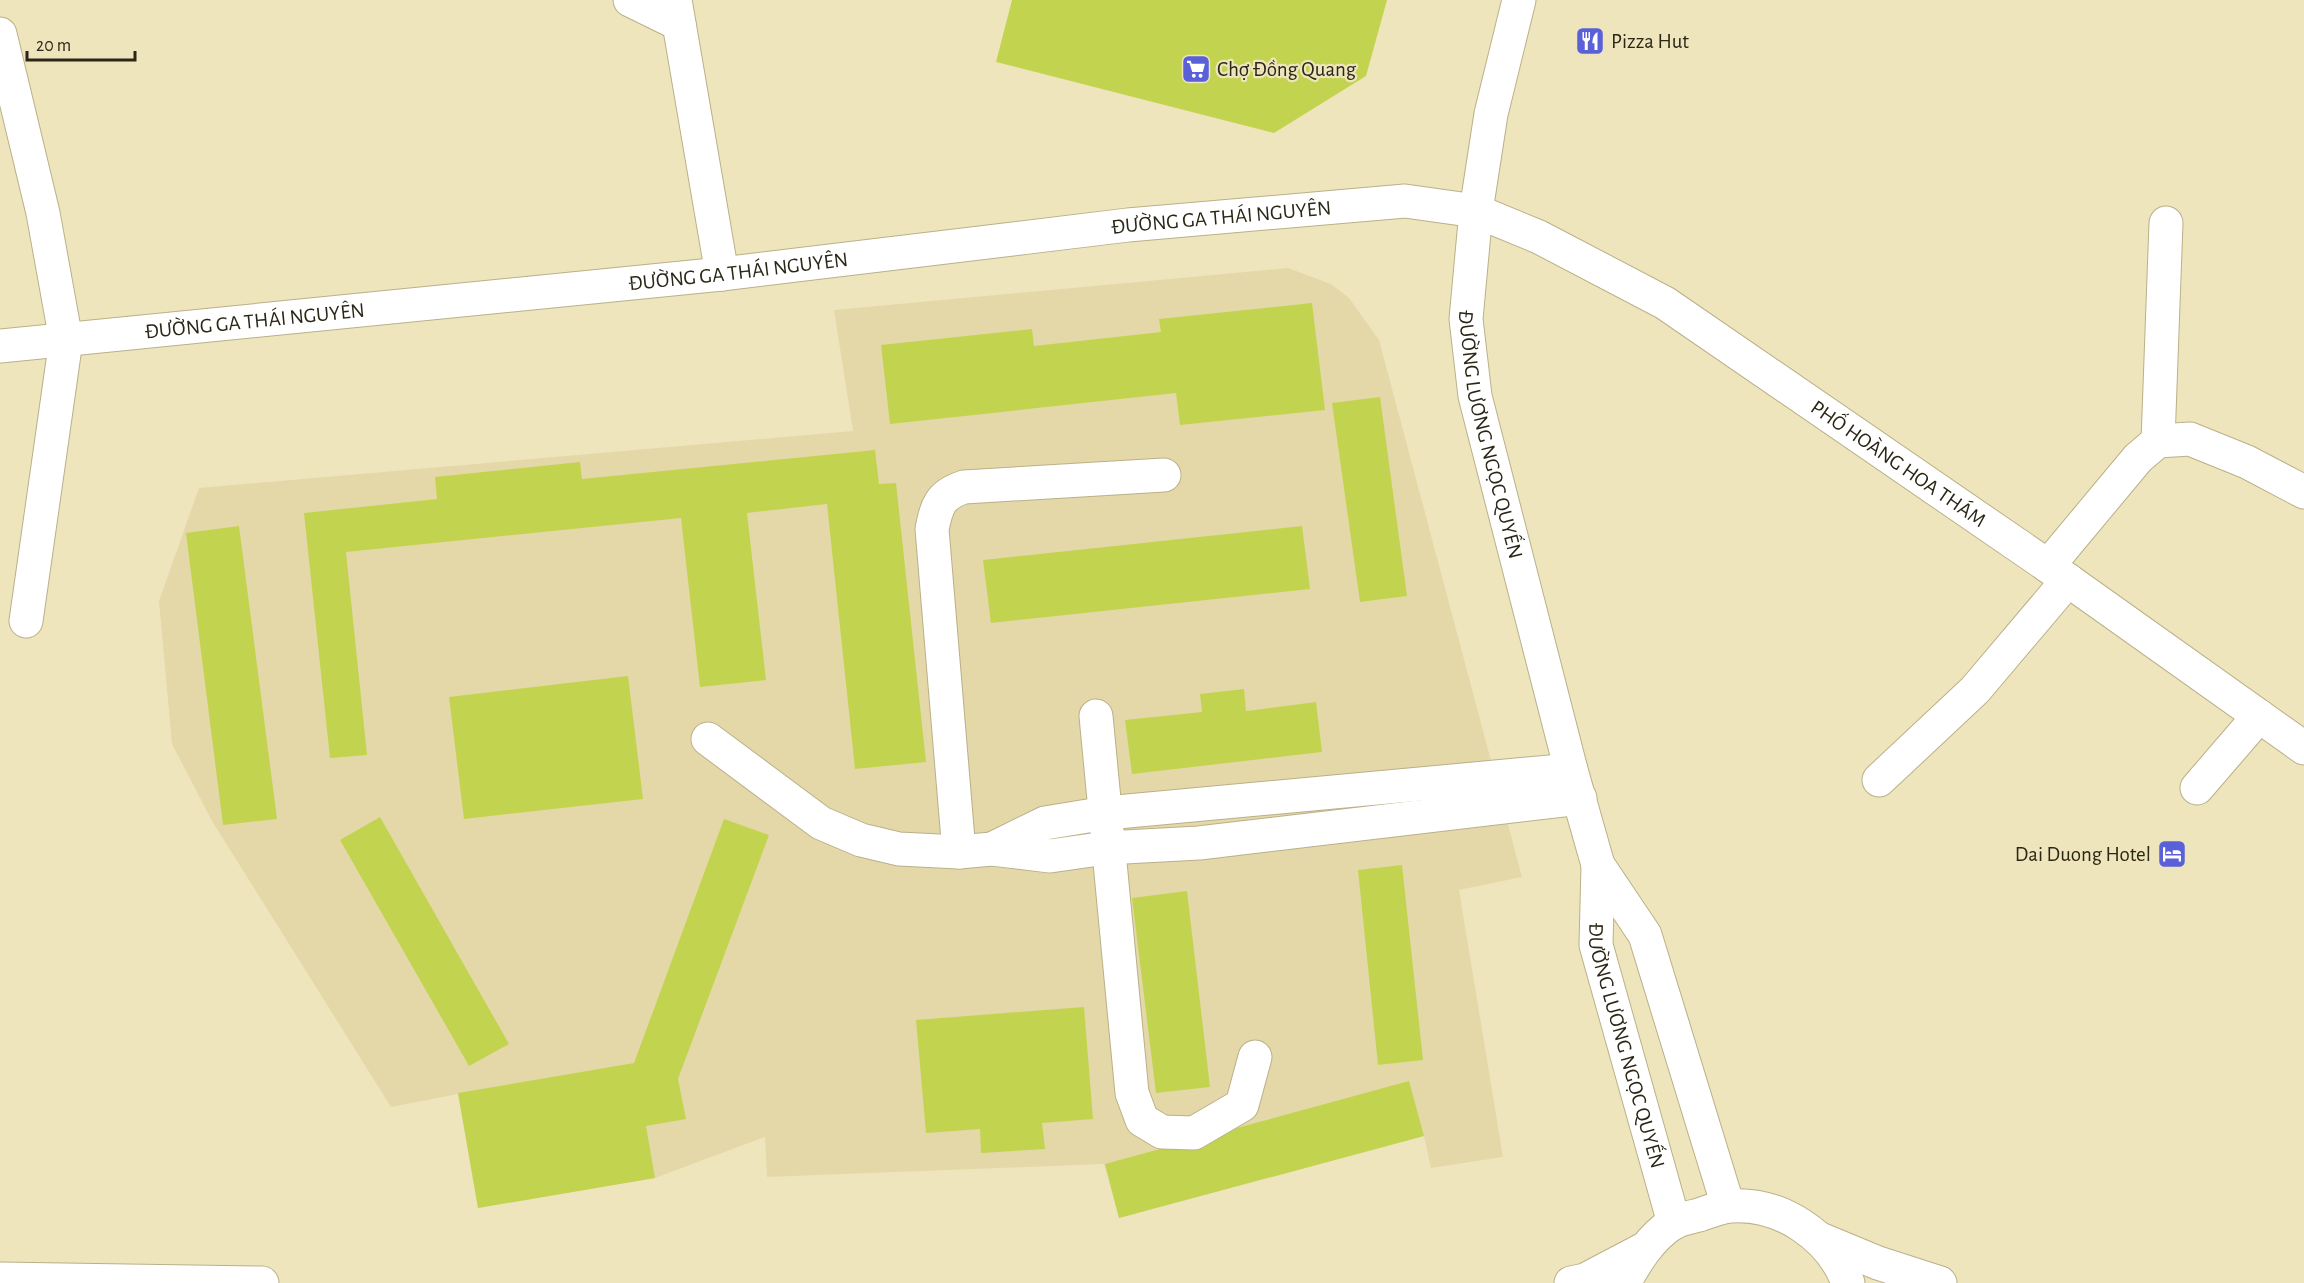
<svg xmlns="http://www.w3.org/2000/svg" width="2304" height="1283" font-family="'Alegreya Sans',sans-serif">
<style>
.built{fill:#e4d8a9}
.building{fill:#c2d44f}
.lines{fill:none;stroke-linecap:round;stroke-linejoin:round}
.minor-casing{stroke:#bab089;stroke-width:35}
.major-casing{stroke:#bab089;stroke-width:35}
.minor{stroke:#fff;stroke-width:33}
.major{stroke:#fff;stroke-width:33}
.labels{text-anchor:middle;dominant-baseline:central;stroke-width:4.5;stroke-linejoin:round;paint-order:stroke}
.poi-label{font-size:21px;fill:#2a2717;stroke:#efe5bc;text-anchor:start}
.street-label{font-size:21px;fill:#2a2717;stroke:#efe5bc}
</style>
<rect width="100%" height="100%" fill="#efe5bc"/>
<path class="built" d="M1288 268 1331 284 1349 298 1379 340 1522 877 1459 890 1503 1157 1431 1168 1424 1136 1119 1218 1104 1164 767 1177 765 1137 655 1178 478 1208 458 1094 391 1107 212 821 172 744 159 601 199 488 853 431 834 310Z"/>
<path class="building" d="M1012 0H1387L1366 76 1274 133 996 62Z
M1312 303 1325 410 1180 425 1176 393 890 424 881 345 1032 329 1034 346 1161 332 1159 319Z
M1380 397 1407 596 1360 602 1332 403Z
M875 450 879 484 896 483 926 762 855 769 827 504 747 513 766 680 700 687 681 518 346 552 367 755 330 758 304 513 437 499 435 477 580 462 582 479Z
M239 526 277 819 223 825 186 533Z
M1302 526 1310 589 991 623 983 560Z
M628 676 643 799 464 819 449 697Z
M1244 689 1246 711 1316 702 1322 752 1132 774 1125 720 1202 712 1200 694Z
M380 817 509 1044 469 1066 340 840Z
M724 819 769 835 678 1079 686 1119 646 1126 655 1178 478 1208 458 1093 634 1063Z
M1402 865 1423 1060 1378 1065 1358 870Z
M1187 891 1210 1087 1156 1093 1132 898Z
M1084 1007 1093 1119 1042 1123 1045 1149 981 1153 980 1129 926 1133 916 1020Z
M1409 1081 1424 1136 1119 1218 1105 1164Z"/>
<g class="lines">
<g class="minor-casing">
<g id="minor">
<path d="M630 0 679 24"/>
<path d="M675 0 722 274"/>
<path d="M0 34 43 213 66 340 26 621"/>
<path id="s1" d="M0 346 722 274 1128 225 1405 201 1476 211 1539 237 1665 303 2048 566 2304 748"/>
<path d="M2158 441 2166 223"/>
<path d="M2048 566 2138 458 2158 441 2190 439 2247 462 2304 492"/>
<path d="M1096 716 1132 1093 1142 1120 1162 1132 1194 1133 1242 1105 1255 1057"/>
<path d="M708 739 821 823 861 840 899 849 959 852 992 849 1050 856 1106 848 1199 843 1580 798"/>
<path d="M1879 780 1975 690 2068 580"/>
<path d="M2197 788 2259 716"/>
<path d="M992 849 1045 823 1106 813 1571 770"/>
<path d="M959 852 932 529C937 505 940 495 964 487L1164 475"/>
</g>
</g>
<g class="major-casing">
<g id="major">
<path id="s2" d="M1519 0 1491 114 1476 211 1466 319 1475 396 1571 770 1598 865 1596 945 1674 1223"/>
<path d="M1598 865 1645 935 1728 1206"/>
<path d="M1820 1239 1878 1263 1940 1283"/>
<path d="M0 1279 262 1283"/>
<path d="M1571 1283 1585 1280 1642 1250"/>
<path d="M1624 1283C1637 1260 1650 1238 1673 1223 1680 1219 1691 1217 1699 1215 1708 1212 1720 1207 1730 1206 1780 1202 1831 1236 1848 1283"/>
</g>
</g>
<use href="#minor" class="minor"/>
<use href="#major" class="major"/>
</g>
<defs>
<g id="restaurant-square" transform="scale(1.5)"><rect x="-9" y="-9" width="18" height="18" rx="4" fill="#5a60d8" stroke="#efe5bc"/><path d="M-5-6h1v4h1v-4h1v4h1v-4h1v5L-1.5 .5V6h-2V.5L-5-1ZM5-6V6H3V1.5H1.5Q1.5-4 5-6Z" fill="#fff"/></g>
<g id="supermarket-square" transform="scale(1.5)"><rect x="-9" y="-9" width="18" height="18" rx="4" fill="#5a60d8" stroke="#efe5bc"/><path d="M-6-5.5h2.5l.6 2H6L4.5 2H-2.5L-4.4-4H-6ZM-1.5 3.2a1.3 1.3 0 1 0 .1 0ZM3 3.2a1.3 1.3 0 1 0 .1 0Z" fill="#fff"/></g>
<g id="hotel-square" transform="scale(1.5)"><rect x="-9" y="-9" width="18" height="18" rx="4" fill="#5a60d8" stroke="#efe5bc"/><path d="M-6-4.5h1.5V1H6V5H4.5V3h-9V5H-6ZM-4 0a1.8 1.8 0 1 1 3.6 0ZM.5 0V-2.5h3Q6-2.5 6 0Z" fill="#fff"/></g>
</defs>
<g fill-rule="evenodd">
<use href="#restaurant-square" x="1590" y="41"/>
<use href="#supermarket-square" x="1196" y="69"/>
<use href="#hotel-square" x="2172" y="854"/>
</g>
<g class="labels">
<g class="poi-label">
<text x="1611" y="41">Pizza Hut</text>
<text x="1217" y="69">Chợ Đồng Quang</text>
<text x="2151" y="854" text-anchor="end">Dai Duong Hotel</text>
</g>
<g class="street-label">
<text stroke="none"><textPath href="#s1" startOffset="1228">ĐƯỜNG GA THÁI NGUYÊN</textPath></text>
<text stroke="none"><textPath href="#s1" startOffset="742">ĐƯỜNG GA THÁI NGUYÊN</textPath></text>
<text stroke="none"><textPath href="#s1" startOffset="256">ĐƯỜNG GA THÁI NGUYÊN</textPath></text>
<text stroke="none"><textPath href="#s2" startOffset="442">ĐƯỜNG LƯƠNG NGỌC QUYẾN</textPath></text>
<text stroke="none"><textPath href="#s1" startOffset="1978">PHỐ HOÀNG HOA THÁM</textPath></text>
<text stroke="none"><textPath href="#s2" startOffset="1071">ĐƯỜNG LƯƠNG NGỌC QUYẾN</textPath></text>
</g>
</g>
<path d="M27 51v9h108v-9" fill="none" stroke="#2a2717" stroke-width="3"/>
<text x="36" y="51" font-size="18" fill="#2a2717" stroke="#efe5bc" stroke-width="4.5" paint-order="stroke">20 m</text>
</svg>
